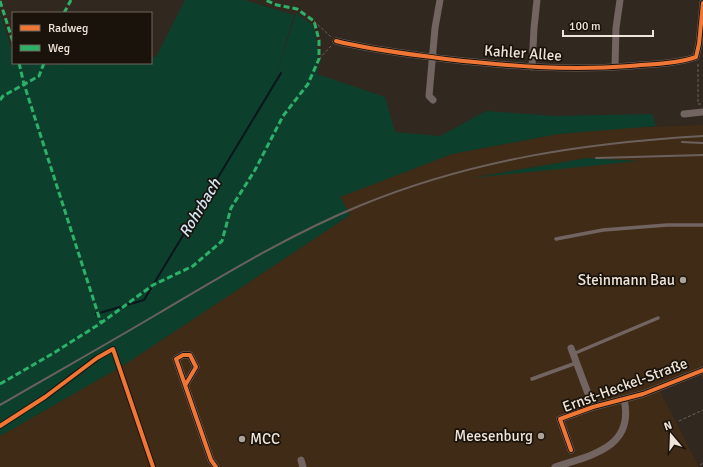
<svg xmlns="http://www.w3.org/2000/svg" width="703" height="467" font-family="Signika,sans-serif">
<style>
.built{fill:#402b17;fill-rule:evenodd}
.green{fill:#0c402d}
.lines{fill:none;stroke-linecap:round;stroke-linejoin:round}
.stream{stroke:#0b151b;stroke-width:2}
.path{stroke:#6c615e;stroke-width:1;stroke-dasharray:3 2;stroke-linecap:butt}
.lane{stroke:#726461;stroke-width:3.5}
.street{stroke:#726461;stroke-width:7}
.rail{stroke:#6c615d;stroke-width:2}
.quiet{stroke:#2db169;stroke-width:3;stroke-dasharray:6 3;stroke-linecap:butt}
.cycleway-casing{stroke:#1a130b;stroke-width:6}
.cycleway{stroke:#f07635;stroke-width:4}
.poi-dot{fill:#aca298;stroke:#1a130b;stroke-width:1.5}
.labels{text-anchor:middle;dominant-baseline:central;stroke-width:3.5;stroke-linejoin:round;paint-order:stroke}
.street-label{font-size:15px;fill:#efe4d9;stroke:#1a130b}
.poi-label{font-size:15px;fill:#efe4d9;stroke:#1a130b;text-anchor:end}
.water-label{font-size:16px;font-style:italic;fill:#d1e6f6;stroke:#1a130b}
</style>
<rect width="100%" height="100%" fill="#31281f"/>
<path class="built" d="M703 125V380L700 373 660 391 699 467H0V436L124 365 350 215 340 197 452 154 558 134 625 128ZM587 158 635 161 480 176Z"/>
<path class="green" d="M185 0H244L294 15 274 82 296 13 311 24 315 28 319 61 317 74 385 97 395 132 440 136 486 111 555 116 652 114 656 126 558 134 452 154 340 197 350 215 124 365 0 436V13L13 54V63H46V65L74 63H151V57H156Z
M587 158 639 161 471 178Z"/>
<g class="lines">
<path class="stream" d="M96 314 144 300 281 73"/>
<path class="path" d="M314 21 331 37
M319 59 331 46
M698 64V104H703
M679 421 703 410
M700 465 703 463"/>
<path class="lane" d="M556 239 603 230 667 225H703
M573 354 658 318
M532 379 576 363"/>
<path class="street" d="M336 41C372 50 409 54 446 59 508 66 568 71 630 66 652 64 675 64 696 57L699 44 703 3
M532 67 534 28 537 0
M615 67 616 28 620 0
M433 100 429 96 435 28 440 0
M684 114 703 112
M571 348 593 407
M186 384 196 367 190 355H183L176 359 211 460 216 467
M571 450 560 419 593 407 643 394 703 370
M301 460 303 467
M555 467C591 455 635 448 624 399"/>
<path class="rail" d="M682 142 703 143
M596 158 703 155
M0 405C53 374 107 344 159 313 225 274 289 235 359 206 470 160 584 143 703 136"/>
<path class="quiet" d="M0 1 13 42
M64 13 71 0
M19 63 24 84 101 323
M0 100 3 96 39 76 44 63
M0 384 52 354 101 323 153 285 193 266 222 241 231 208 255 170 283 116 308 84 319 59V40L314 21 297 9 277 5 265 0"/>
<g class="cycleway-casing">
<path id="cycleway" d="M336 41C372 50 409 54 446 59 508 66 568 71 630 66 652 64 675 64 696 57L699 44 703 3
M186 384 196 367 190 355H183L176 359 211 460 216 467
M0 426 45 397 97 358 113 349 153 467
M571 450 560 419 593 407 643 394 703 370"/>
</g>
<use href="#cycleway" class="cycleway"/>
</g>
<g class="poi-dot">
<circle cx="683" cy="280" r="4"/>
<circle cx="541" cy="436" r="4"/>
<circle cx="242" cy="439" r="4"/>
</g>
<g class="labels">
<g class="street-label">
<text transform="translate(523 53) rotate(4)">Kahler Allee</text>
<text transform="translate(625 385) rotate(-20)">Ernst-Heckel-Straße</text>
</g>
<g class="poi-label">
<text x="675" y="280">Steinmann Bau</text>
<text x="533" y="436">Meesenburg</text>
<text x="250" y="439" text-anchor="start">MCC</text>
</g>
<g class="water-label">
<text transform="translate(200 208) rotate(-59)">Rohrbach</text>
</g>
</g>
<rect x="12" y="12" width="140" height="52" fill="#1a130b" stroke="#6f675d"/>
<rect x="20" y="25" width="20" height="6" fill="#f07635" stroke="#6f675d"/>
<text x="48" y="32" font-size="12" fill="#efe4d9">Radweg</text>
<rect x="20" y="45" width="20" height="6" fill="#2db169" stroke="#6f675d"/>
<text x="48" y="52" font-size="12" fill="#efe4d9">Weg</text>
<g transform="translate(671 435) rotate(341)" stroke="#1a130b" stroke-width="3" paint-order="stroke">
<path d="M0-3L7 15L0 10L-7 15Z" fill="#efe4d9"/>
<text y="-6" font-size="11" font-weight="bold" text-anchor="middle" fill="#efe4d9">N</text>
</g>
<path d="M563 30v6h90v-6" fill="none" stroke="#efe4d9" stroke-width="2"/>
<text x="569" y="30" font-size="12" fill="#efe4d9" stroke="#1a130b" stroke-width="3" paint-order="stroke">100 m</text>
</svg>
